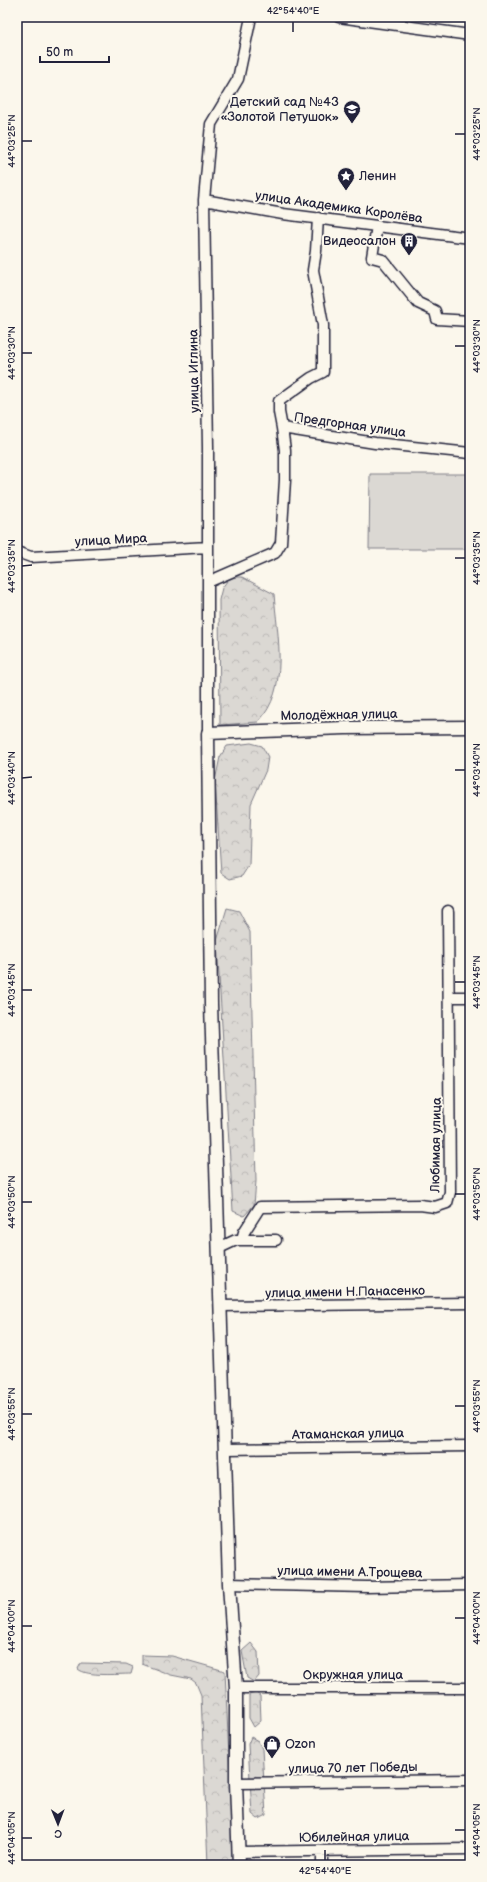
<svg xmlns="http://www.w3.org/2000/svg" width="487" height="1882" font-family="'Balsamiq Sans',sans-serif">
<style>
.green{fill:#dbd8d3;stroke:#7e7d87}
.forest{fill:url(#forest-crowns);stroke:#7e7d87}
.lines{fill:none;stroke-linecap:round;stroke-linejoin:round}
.minor-casing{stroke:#22223b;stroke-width:13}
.tertiary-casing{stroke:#22223b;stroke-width:15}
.minor{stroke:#fbf7ec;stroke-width:10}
.tertiary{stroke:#fbf7ec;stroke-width:12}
.ticks{fill:none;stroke:#22223b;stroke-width:1.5}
.labels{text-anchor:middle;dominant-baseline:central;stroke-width:4;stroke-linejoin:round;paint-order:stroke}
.poi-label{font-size:13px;fill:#22223b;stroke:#fbf7ec;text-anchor:end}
.street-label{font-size:13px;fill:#22223b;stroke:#fbf7ec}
.neatline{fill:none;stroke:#22223b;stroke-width:1.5}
.ticks-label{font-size:10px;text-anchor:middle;fill:#22223b}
</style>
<defs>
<pattern id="forest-crowns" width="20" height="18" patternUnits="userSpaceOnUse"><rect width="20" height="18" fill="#dbd8d3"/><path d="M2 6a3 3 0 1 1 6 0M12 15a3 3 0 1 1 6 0" fill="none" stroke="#bcb9b6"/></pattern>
</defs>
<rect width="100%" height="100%" fill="#fbf7ec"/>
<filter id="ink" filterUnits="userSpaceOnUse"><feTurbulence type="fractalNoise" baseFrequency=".025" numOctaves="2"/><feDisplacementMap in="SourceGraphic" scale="8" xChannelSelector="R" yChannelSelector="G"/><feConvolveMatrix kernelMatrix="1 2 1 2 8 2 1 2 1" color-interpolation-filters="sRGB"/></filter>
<g filter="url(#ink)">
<path class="green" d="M370 474H470V549H369Z"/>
<path class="forest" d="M230 577H242L274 594C277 635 290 689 258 722L220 725 219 600 222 588Z
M251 743 262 746 268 757 266 770 251 804 249 865 242 876 230 879 221 873 215 781 220 757 227 746Z
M227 908 239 911 250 932 256 1181 254 1205 244 1216 233 1211 217 941Z
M251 1643 258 1652 259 1676 254 1682 247 1678 242 1651Z
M142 1655 172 1656 225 1671 234 1865H208L201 1695 196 1683 191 1679 171 1675 142 1664Z
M81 1663 126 1664 133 1667 131 1674C118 1674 87 1677 78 1669Z
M256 1693 260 1696 261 1721 254 1727 249 1718V1695Z
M251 1737 258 1741 262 1749 266 1815 258 1819 252 1814 248 1744Z"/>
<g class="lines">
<g class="minor-casing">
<path id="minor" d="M339 17 470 35
M204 200 283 214 470 238
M377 226 372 257 383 260 418 303 435 311 437 319 470 321
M282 428 279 412V401L311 378 323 372V325L313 270 316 251 318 218
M17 552 31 557 208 547
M208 582 275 553 281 543 285 480V450L282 428 375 443 470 453
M208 733V447L204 200 211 124 238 79 251 17
M449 997H470
M242 1239 244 1232 260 1207 420 1205 435 1207 447 1203 450 1192 448 911
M219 1248 236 1240H276
M221 1306 470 1303
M226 1449 470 1446
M229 1584 367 1587 470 1585
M236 1688H470
M236 1783 470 1780
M238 1852 470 1849
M322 1865V1851"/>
</g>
<g class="tertiary-casing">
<path id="tertiary" d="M239 1865 236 1783V1688L229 1584 211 1004 208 733 345 728 470 727"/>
</g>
<use href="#minor" class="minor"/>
<use href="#tertiary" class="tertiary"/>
</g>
</g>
<path class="ticks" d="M293 22V32M455 134H465M22 141H32M455 346H465M22 353H32M455 558H465M22 566 32 565M455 770H465M22 778 32 777M455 982H465M22 990H32M455 1194H465M22 1202H32M455 1406H465M22 1414H32M455 1618H465M22 1626H32M455 1830H465M22 1838H32M325 1850V1860"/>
<defs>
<g id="school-pin" transform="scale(0.9)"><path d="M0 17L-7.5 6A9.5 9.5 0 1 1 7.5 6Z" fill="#22223b" stroke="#fbf7ec"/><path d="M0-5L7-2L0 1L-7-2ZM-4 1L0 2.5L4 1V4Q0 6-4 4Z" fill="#fff"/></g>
<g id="sight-pin" transform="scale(0.9)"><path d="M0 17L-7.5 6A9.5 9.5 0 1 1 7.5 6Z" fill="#22223b" stroke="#fbf7ec"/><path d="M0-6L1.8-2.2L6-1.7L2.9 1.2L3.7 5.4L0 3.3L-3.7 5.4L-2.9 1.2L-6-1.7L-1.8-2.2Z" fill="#fff"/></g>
<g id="building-pin" transform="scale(0.9)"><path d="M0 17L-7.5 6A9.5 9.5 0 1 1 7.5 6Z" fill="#22223b" stroke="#fbf7ec"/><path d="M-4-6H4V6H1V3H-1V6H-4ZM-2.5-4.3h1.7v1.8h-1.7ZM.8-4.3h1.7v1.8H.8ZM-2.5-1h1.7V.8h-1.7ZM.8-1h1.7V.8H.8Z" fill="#fff"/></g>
<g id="shop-pin" transform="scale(0.9)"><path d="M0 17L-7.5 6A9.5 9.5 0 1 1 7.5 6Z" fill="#22223b" stroke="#fbf7ec"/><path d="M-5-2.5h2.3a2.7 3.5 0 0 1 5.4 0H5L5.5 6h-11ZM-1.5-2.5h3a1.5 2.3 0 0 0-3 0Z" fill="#fff"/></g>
</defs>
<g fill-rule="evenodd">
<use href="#school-pin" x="352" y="109"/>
<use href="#sight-pin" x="346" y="176"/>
<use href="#building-pin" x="409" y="241"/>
<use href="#shop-pin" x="272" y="1744"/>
</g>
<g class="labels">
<g class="poi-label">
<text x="339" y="102">Детский сад №43<tspan x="339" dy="15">«Золотой Петушок»</tspan></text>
<text x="359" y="176" text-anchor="start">Ленин</text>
<text x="396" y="241">Видеосалон</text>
<text x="285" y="1744" text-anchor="start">Ozon</text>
</g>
<g class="street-label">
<text transform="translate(339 207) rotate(8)">улица Академика Королёва</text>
<text transform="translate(194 371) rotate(-91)">улица Иглина</text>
<text transform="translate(350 425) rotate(8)">Предгорная улица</text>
<text transform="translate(111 540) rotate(-3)">улица Мира</text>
<text transform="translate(339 715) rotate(-1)">Молодёжная улица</text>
<text transform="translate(436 1145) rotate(-89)">Любимая улица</text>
<text transform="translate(345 1292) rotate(-1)">улица имени Н.Панасенко</text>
<text transform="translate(348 1434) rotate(-1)">Атаманская улица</text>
<text transform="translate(350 1572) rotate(1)">улица имени А.Трощева</text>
<text x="353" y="1675">Окружная улица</text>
<text transform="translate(353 1768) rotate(-1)">улица 70 лет Победы</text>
<text transform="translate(354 1837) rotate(-1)">Юбилейная улица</text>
</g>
</g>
<rect width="487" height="1882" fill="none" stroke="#fbf7ec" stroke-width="44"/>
<g transform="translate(58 1824) rotate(179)" stroke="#fbf7ec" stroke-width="3" paint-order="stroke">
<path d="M0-3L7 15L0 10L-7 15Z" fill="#22223b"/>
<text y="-6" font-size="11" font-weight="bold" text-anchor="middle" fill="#22223b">С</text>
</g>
<path d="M40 56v6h69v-6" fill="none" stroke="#22223b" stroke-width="2"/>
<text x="46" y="56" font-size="12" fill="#22223b" stroke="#fbf7ec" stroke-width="3" paint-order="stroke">50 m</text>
<rect x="22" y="22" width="443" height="1838" class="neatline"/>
<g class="ticks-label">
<text x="293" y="14">42°54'40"E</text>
<text transform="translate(476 134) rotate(-90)" y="4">44°03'25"N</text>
<text transform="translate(11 141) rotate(-90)" y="4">44°03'25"N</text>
<text transform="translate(476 346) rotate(-90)" y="4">44°03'30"N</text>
<text transform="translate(11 353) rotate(-90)" y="4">44°03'30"N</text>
<text transform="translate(476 558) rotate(-90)" y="4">44°03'35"N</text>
<text transform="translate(11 566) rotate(-90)" y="4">44°03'35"N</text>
<text transform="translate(476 770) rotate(-90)" y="4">44°03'40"N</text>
<text transform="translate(11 778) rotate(-90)" y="4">44°03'40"N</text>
<text transform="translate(476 982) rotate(-90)" y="4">44°03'45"N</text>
<text transform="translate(11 990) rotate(-90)" y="4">44°03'45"N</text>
<text transform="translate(476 1194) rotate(-90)" y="4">44°03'50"N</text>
<text transform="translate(11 1202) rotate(-90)" y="4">44°03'50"N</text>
<text transform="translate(476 1406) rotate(-90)" y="4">44°03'55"N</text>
<text transform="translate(11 1414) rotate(-90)" y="4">44°03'55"N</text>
<text transform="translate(476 1618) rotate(-90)" y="4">44°04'00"N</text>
<text transform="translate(11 1626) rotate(-90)" y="4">44°04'00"N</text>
<text transform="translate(476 1830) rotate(-90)" y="4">44°04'05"N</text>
<text transform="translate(11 1838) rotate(-90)" y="4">44°04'05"N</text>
<text x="325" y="1874">42°54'40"E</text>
</g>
</svg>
